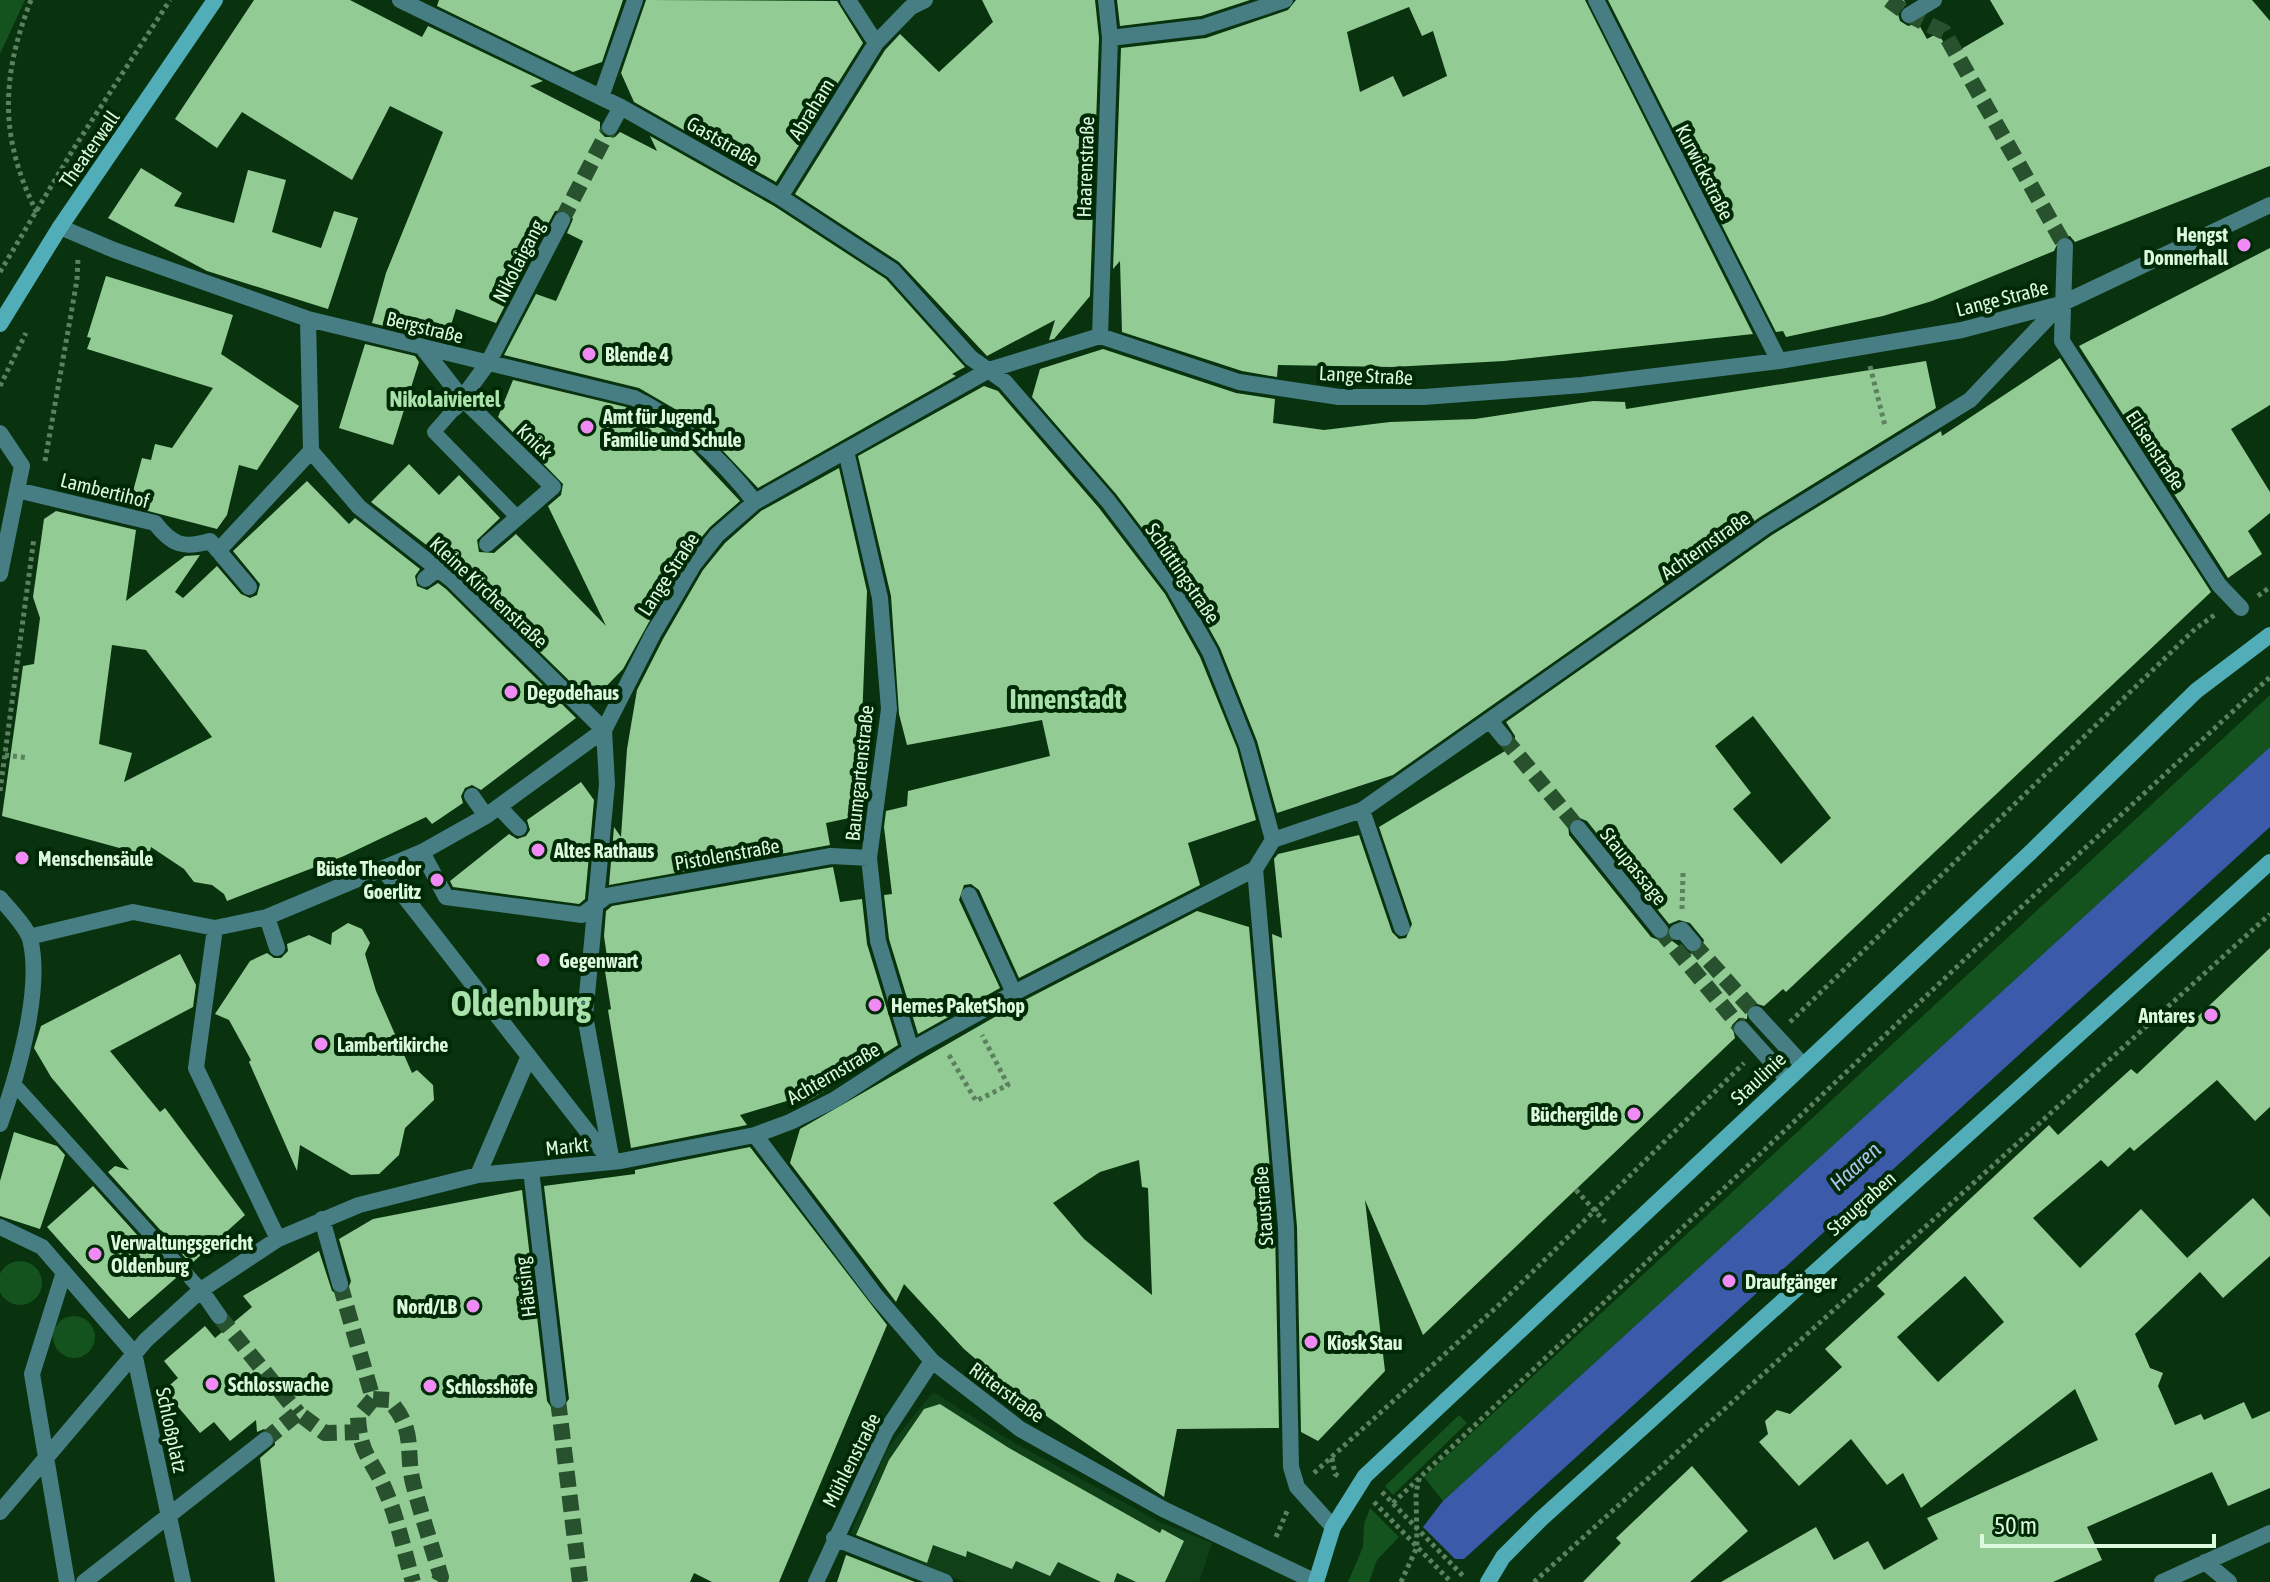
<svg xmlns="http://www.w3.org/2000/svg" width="2270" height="1582" font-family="'Asap Condensed',sans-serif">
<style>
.built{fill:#0f4017}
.green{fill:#14531d}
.water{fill:#3b5aa9}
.building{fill:#92cb94;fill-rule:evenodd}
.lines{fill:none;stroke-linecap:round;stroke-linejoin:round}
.street-tunnel{stroke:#28512d;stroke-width:16;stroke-dasharray:16 8;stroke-linecap:butt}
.path{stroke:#5b815f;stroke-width:5;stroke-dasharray:4 4;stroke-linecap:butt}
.lane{stroke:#477e84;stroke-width:14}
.street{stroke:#477e84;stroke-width:16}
.secondary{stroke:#51aeb8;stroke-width:16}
.poi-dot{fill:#f08bf5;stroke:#002905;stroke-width:3}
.labels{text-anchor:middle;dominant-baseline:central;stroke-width:8;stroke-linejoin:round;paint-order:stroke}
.street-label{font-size:20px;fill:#dcf9dd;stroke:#002905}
.poi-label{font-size:20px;font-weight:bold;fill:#dcf9dd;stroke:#002905;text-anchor:start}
.neighbourhood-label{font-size:22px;font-weight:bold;fill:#a9e3ab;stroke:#002905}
.water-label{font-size:22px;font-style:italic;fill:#aec2ed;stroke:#002905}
.district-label{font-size:28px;font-weight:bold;fill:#a9e3ab;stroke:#002905}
.town-label{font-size:36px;font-weight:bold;fill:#a9e3ab;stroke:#002905}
</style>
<rect width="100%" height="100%" fill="#08330e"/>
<path class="built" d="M933 1392 1011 1441 1160 1522 1212 1543 1199 1582H964L851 1533 888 1448Z"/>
<path class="green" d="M0 0H25L0 54Z
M2270 695V747L1443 1501 1424 1477Z
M-2 1283a22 22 0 1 1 44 0a22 22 0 1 1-44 0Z
M53 1337a21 21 0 1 1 42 0a21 21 0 1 1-42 0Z
M1459 1415 1467 1423 1393 1495 1385 1486Z
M1370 1508 1399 1537 1377 1560 1369 1582H1348L1363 1547 1364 1524Z"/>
<path class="water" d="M2270 747V827L1464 1559H1455L1423 1527 1443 1501Z"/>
<path class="building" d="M254 0H350L422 37 428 26 543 81 530 86 600 122V132L605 137H615L620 132 657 151 650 136 774 206 886 279 965 367 952 374 956 376 758 488 707 434 675 409 639 388 504 355 536 294 556 301 583 241 567 233 573 219 566 210 555 211 548 224 540 221 507 283 515 286 496 323 456 309 446 341 372 323 386 273 443 132 390 106 352 180 242 112 217 148 175 119Z
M439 0H623L602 62 573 72 437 6Z
M646 0 837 1 863 43 776 182 634 102 621 73Z
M982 0H1095L1099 38 1090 296 1054 339 1049 340 1055 320 987 356 899 262 795 194 885 50 900 34 939 72 993 22Z
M1117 0H1250L1201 16 1120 26Z
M1296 0H1585L1753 334 1504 361 1392 367 1278 365 1277 377 1242 371 1122 332 1120 261 1113 269 1121 48 1206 38 1288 10ZM1409 7 1422 36 1433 31 1447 76 1403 97 1393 76 1360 92 1347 32Z
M1608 0H1904L1906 4 1898 14 1900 21 1908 26 1918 23 1927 39 1938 33 1951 55 2004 24 1990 0H2252L2270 21V166L2075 242 2070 236H2061L2054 251 1932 301 1883 316 1786 337 1783 331 1776 332Z
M141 168 182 193 174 206 234 223 248 170 286 180 272 232 321 248 334 211 358 218 328 309 207 271 108 218Z
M2270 248V405L2231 429 2270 492V513L2248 531 2262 554 2228 578 2079 346Z
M106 276 233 315 221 354 299 406 257 470 239 465 227 515 217 529 129 506 142 458 151 460 155 444 172 448 213 388 87 349 91 338 87 337Z
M365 344 415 356 419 362 393 445 339 428Z
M1103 349 1236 393 1275 399 1273 423 1324 430 1390 422 1475 419 1593 401 1625 402 1626 409 1926 361 1936 408 1760 517 1393 775 1277 813 1257 741 1220 648 1184 583 1116 494 1032 397 1040 369Z
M2060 358 2211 592 1786 992 1783 989 1764 1006 1754 1003 1748 1006 1747 1019 1739 1018 1732 1025 1735 1038 1423 1335 1365 1200 1385 1371 1318 1441 1301 1432 1297 1227 1272 934 1282 938 1274 859 1278 854 1359 835 1392 932 1399 939 1406 938 1412 924 1379 827 1515 745V736L1506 722 1772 535 1941 431 1942 436ZM1753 716 1831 818 1781 864 1733 809 1751 793 1715 746ZM1577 817 1587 821 1669 924 1679 920 1690 923 1704 940 1701 951 1690 954 1668 938 1661 941 1651 937 1569 835 1568 823Z
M513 380 630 408 646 417 693 451 740 501 710 527 685 557 623 669 591 702 447 561 371 502 409 464 439 495 459 475 500 518 477 540 479 552 494 553 516 534 606 626 548 506 561 495 563 484 498 417Z
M984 386 998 391 1099 508 1165 594 1200 657 1237 748 1256 820 1188 843 1200 885 1019 978 979 890 971 884 964 885 959 900 1000 988 918 1034 889 939 884 895 892 894 884 827 886 811 907 806 908 791 1050 756 1042 720 907 745 899 714 891 596 858 456Z
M839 468 867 591 860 775 854 817 826 823 830 845 609 885 614 827 621 837 627 749 637 690 663 639 703 570 725 543 761 511Z
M307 481 349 524 355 518 420 569 415 576 417 586 427 590 438 583 446 589 576 718 481 790 472 785 465 788 461 796 463 803 432 824 426 817 344 856 227 901 224 894 212 885 194 882 184 869 151 847 149 856 2 816 23 666 34 664 40 618 33 597 44 519 56 511 136 530 126 601 185 556 200 555 175 592 183 598 217 566 241 594 250 598 257 595 260 584 233 551ZM112 645 146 650 212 737 124 782 132 753 99 744Z
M581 782 594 800 585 899 579 904 453 887 450 881 509 834 517 839 526 836 530 830 527 820Z
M833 867 840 902 862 899 867 944 898 1045 808 1101 810 1094 740 1115 747 1125 631 1148 608 1010 611 1009 604 965 608 964 604 936 606 911 612 906Z
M1197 911 1249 927 1275 1228 1279 1428 1177 1429 1164 1497 1026 1402 964 1349 904 1284 896 1302 790 1163 800 1129 1019 1003ZM1139 1160 1142 1187 1148 1188 1152 1295 1084 1239 1053 1203 1100 1172Z
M348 923 362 929 370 943 365 954 376 991 412 1073 417 1070 433 1085 434 1100 405 1128 399 1155 379 1174 351 1175 300 1145 297 1171 249 1062 251 1060 229 1020 215 1014 250 961 267 953 274 958H281L288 951 287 944 309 935 331 945 332 933Z
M2270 948V1107L2255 1121 2217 1080 2134 1151 2130 1147 2108 1167 2101 1160 2033 1218 2080 1268 2141 1209 2191 1262 2187 1258 2253 1198 2270 1217V1256L2223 1298 2200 1272 2135 1334 2150 1368 2163 1373 2158 1386 2175 1425 2201 1414 2204 1420 2244 1402 2252 1419 2270 1411V1488L2228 1506 2212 1472 2087 1527 2102 1560 2053 1582H1721L1816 1527 1834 1560 1868 1541 1884 1570 1938 1539 1927 1518 2098 1440 2075 1389 1921 1508 1903 1473 1887 1485 1851 1439 1799 1486 1759 1442 1768 1434 1765 1421 1777 1410 1790 1414 1842 1367 1825 1349 1885 1294 1877 1286 2049 1125 2058 1135 2131 1069 2137 1074ZM1965 1276 2004 1322 1938 1382 1897 1337Z
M180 954 196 985 193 1007 110 1051 160 1112 165 1108 245 1215 191 1264 108 1172 115 1166 129 1170 51 1077 34 1048 41 1026Z
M14 1132 57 1146 65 1155 40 1229 0 1216V1181Z
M750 1147 887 1325 779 1582H712L694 1573 690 1582H275L260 1458 275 1445 274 1434 264 1429 257 1432 256 1420 230 1441 214 1422 200 1433 164 1390 178 1378 164 1361 205 1326 215 1338 252 1307 243 1296 319 1251 332 1291 338 1295 347 1292 351 1281 339 1239 373 1219 522 1190 547 1401 553 1410 560 1411 569 1399 544 1186 635 1174V1170Z
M93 1186 176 1278 129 1319 47 1227Z
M940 1404 1009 1448 1160 1533 1162 1529 1184 1541 1165 1582H1136L1117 1573 1114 1582H1101L1058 1562 1050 1576 1016 1561 1012 1569 967 1551 966 1557 933 1545 927 1563 856 1535 889 1460 924 1409Z
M1692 1466 1748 1531 1690 1582H1583L1621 1543 1616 1538Z
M846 1555 915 1582H837Z"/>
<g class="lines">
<path class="street-tunnel" d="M1889 0 1909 15 1944 32 2065 246
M562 220 610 127
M1504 738 1578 828
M1660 930 1742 1029
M1693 943 1756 1014
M340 1284 373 1399
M219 1316 298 1413
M373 1399 389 1400C418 1433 404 1450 414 1487 422 1517 432 1547 441 1577L438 1582
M373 1399 358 1417C360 1457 373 1459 386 1492 398 1520 404 1552 413 1582
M558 1400 580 1582
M265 1440 298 1413 325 1433 359 1432"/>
<path class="path" d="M31 0C0 80 0 139 37 213
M0 272 74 148 170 0
M1870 366 1885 426
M0 386 26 333
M45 461 77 280 78 258
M2258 596 2270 587
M5 755 28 758
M0 791 34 538
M1682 909 1683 873
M1790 1022 2195 629 2216 614
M949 1055 976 1101 1008 1085 982 1035
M1576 1190 1605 1222
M1332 1458 1335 1474 1340 1477
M1314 1473 1501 1303 1744 1063
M1382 1492 1465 1578
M1374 1502 1451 1582
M1393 1503 1963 961 2270 677
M1276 1537 1288 1509
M1401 1582 1417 1547 1416 1493 1420 1475
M1534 1582 2270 914"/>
<path class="lane" d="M455 408 434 432 518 518
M14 1084 201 1290"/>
<path class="street" d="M400 0 621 107 780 197 893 271 971 358 1005 382 1108 501 1174 588 1210 652 1247 745 1273 840
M1596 0 1779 361
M1909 15 1934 0
M1110 38 1203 27 1285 0
M876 43 911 7 925 0
M601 97 635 0
M610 127 621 107
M780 197 876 43 848 0
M60 227 114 250 308 319 634 398C682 421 722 460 755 502
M2065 246 2062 341 2219 585 2241 608
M308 319 311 451 359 507 453 581 604 730
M1100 336 1110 38 1106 0
M422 347 461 397 553 487 487 544
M455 408 488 363 562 220
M0 433 22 466 0 574
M846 451 880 598 889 709 869 858 878 941 911 1050
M17 490 155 523C172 545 183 549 210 541L249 587
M218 551 311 451
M425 579 439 568
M1491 722 1504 738
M604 730 607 784 585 1016 612 1162
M472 796 486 816
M499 807 519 828
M1362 810 1402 928
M1578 828 1660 930
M422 852 446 897 582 915 607 896 831 856 869 858
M383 869 608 1158
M1255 869 1286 1227 1291 1467 1297 1487 1333 1527
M969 895 1014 993
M0 898C9 909 26 926 30 939 43 989 17 1077 0 1124
M267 917 277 948
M215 928 196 1068 278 1239
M1677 932 1682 930 1693 943
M29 937 133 912 215 928 267 917 422 852 486 816 604 730 653 634 694 564 717 535 755 502 989 370 1100 336 1239 382 1339 397H1424L1582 385 1779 361 1962 330 2061 304 2270 205
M1756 1014 1802 1064
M1742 1029 1786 1078
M755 1135 876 1296 932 1361 1020 1429 1163 1509 1316 1582
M531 1170 558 1400
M478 1175 529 1056
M322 1219 340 1284
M0 1227 42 1247 134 1353 183 1582
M64 1272 32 1374 67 1582
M201 1290 219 1316
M0 1512 146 1340 201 1290 278 1239 359 1205 478 1175 621 1161 755 1135 790 1122 834 1100 911 1050 1014 993 1255 869 1273 840 1362 810 1766 526 1970 400 2060 305
M834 1538 945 1582
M2205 1562 2229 1582
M84 1582 265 1440
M816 1582 886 1431 932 1361
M2162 1582 2270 1533"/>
<path class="secondary" d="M0 324 60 227 215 0
M1316 1582 1333 1527 1365 1476 2033 850 2196 691 2270 635
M1488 1582 1503 1557 1541 1519 2270 862"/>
</g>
<g class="poi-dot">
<circle cx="2244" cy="245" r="8"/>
<circle cx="589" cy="354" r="8"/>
<circle cx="587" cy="427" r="8"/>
<circle cx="511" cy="692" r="8"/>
<circle cx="538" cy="850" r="8"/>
<circle cx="22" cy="858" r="8"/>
<circle cx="437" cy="880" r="8"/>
<circle cx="543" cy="960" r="8"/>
<circle cx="875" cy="1005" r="8"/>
<circle cx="2211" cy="1015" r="8"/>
<circle cx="321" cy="1044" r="8"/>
<circle cx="1634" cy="1114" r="8"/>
<circle cx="95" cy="1254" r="8"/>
<circle cx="1729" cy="1281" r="8"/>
<circle cx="473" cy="1306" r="8"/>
<circle cx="1311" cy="1342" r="8"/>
<circle cx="212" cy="1384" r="8"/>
<circle cx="430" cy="1386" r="8"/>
</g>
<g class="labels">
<g class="street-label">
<text transform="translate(811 109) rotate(-58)">Abraham</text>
<text transform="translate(723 141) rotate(30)">Gaststraße</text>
<text transform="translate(89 149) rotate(-55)">Theaterwall</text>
<text transform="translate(1085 167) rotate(-88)">Haarenstraße</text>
<text transform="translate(1705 172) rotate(63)">Kurwickstraße</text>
<text transform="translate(518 261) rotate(-63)">Nikolaigang</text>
<text transform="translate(2002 298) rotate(-14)">Lange Straße</text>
<text transform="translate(425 327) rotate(14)">Bergstraße</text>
<text transform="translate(1366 375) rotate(3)">Lange Straße</text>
<text transform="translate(535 441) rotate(44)">Knick</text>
<text transform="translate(2156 450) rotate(57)">Elisenstraße</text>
<text transform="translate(105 490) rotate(14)">Lambertihof</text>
<text transform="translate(1705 545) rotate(-35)">Achternstraße</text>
<text transform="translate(1183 573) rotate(56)">Schüttingstraße</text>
<text transform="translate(668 574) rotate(-57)">Lange Straße</text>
<text transform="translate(489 592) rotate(43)">Kleine Kirchenstraße</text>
<text transform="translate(859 773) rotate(-84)">Baumgartenstraße</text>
<text transform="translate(727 854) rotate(-10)">Pistolenstraße</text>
<text transform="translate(1634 866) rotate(51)">Staupassage</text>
<text transform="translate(833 1073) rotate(-30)">Achternstraße</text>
<text transform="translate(1758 1078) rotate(-43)">Staulinie</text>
<text transform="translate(567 1146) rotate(-6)">Markt</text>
<text transform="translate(1861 1203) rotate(-42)">Staugraben</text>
<text transform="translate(1263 1206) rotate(-94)">Staustraße</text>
<text transform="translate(525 1287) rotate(-97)">Häusing</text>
<text transform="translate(1007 1392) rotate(36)">Ritterstraße</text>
<text transform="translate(172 1430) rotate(78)">Schloßplatz</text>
<text transform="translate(851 1460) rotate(-63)">Mühlenstraße</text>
</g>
<g class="poi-label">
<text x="2228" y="234" text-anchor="end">Hengst<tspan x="2228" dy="23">Donnerhall</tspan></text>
<text x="605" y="354">Blende 4</text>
<text x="603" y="416">Amt für Jugend.<tspan x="603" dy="23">Familie und Schule</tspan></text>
<text x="527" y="692">Degodehaus</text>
<text x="554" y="850">Altes Rathaus</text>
<text x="38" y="858">Menschensäule</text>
<text x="421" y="868" text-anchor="end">Büste Theodor<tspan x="421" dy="23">Goerlitz</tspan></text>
<text x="559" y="960">Gegenwart</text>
<text x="891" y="1005">Hernes PaketShop</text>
<text x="2195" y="1015" text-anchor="end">Antares</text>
<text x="337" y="1044">Lambertikirche</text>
<text x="1618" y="1114" text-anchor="end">Büchergilde</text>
<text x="111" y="1242">Verwaltungsgericht<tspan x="111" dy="23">Oldenburg</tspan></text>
<text x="1745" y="1281">Draufgänger</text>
<text x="457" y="1306" text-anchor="end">Nord/LB</text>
<text x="1327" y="1342">Kiosk Stau</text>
<text x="228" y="1384">Schlosswache</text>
<text x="446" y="1386">Schlosshöfe</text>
</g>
<g class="neighbourhood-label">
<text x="445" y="399">Nikolaiviertel</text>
</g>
<g class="water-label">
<text transform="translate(1855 1166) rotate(-42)">Haaren</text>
</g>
<g class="district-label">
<text x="1066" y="699">Innenstadt</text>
</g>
<g class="town-label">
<text x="521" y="1003">Oldenburg</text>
</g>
</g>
<path d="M1982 1534v12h232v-12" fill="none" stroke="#dcf9dd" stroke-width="4"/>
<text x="1994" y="1534" font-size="24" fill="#dcf9dd" stroke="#002905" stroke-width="6" paint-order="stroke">50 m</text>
</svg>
